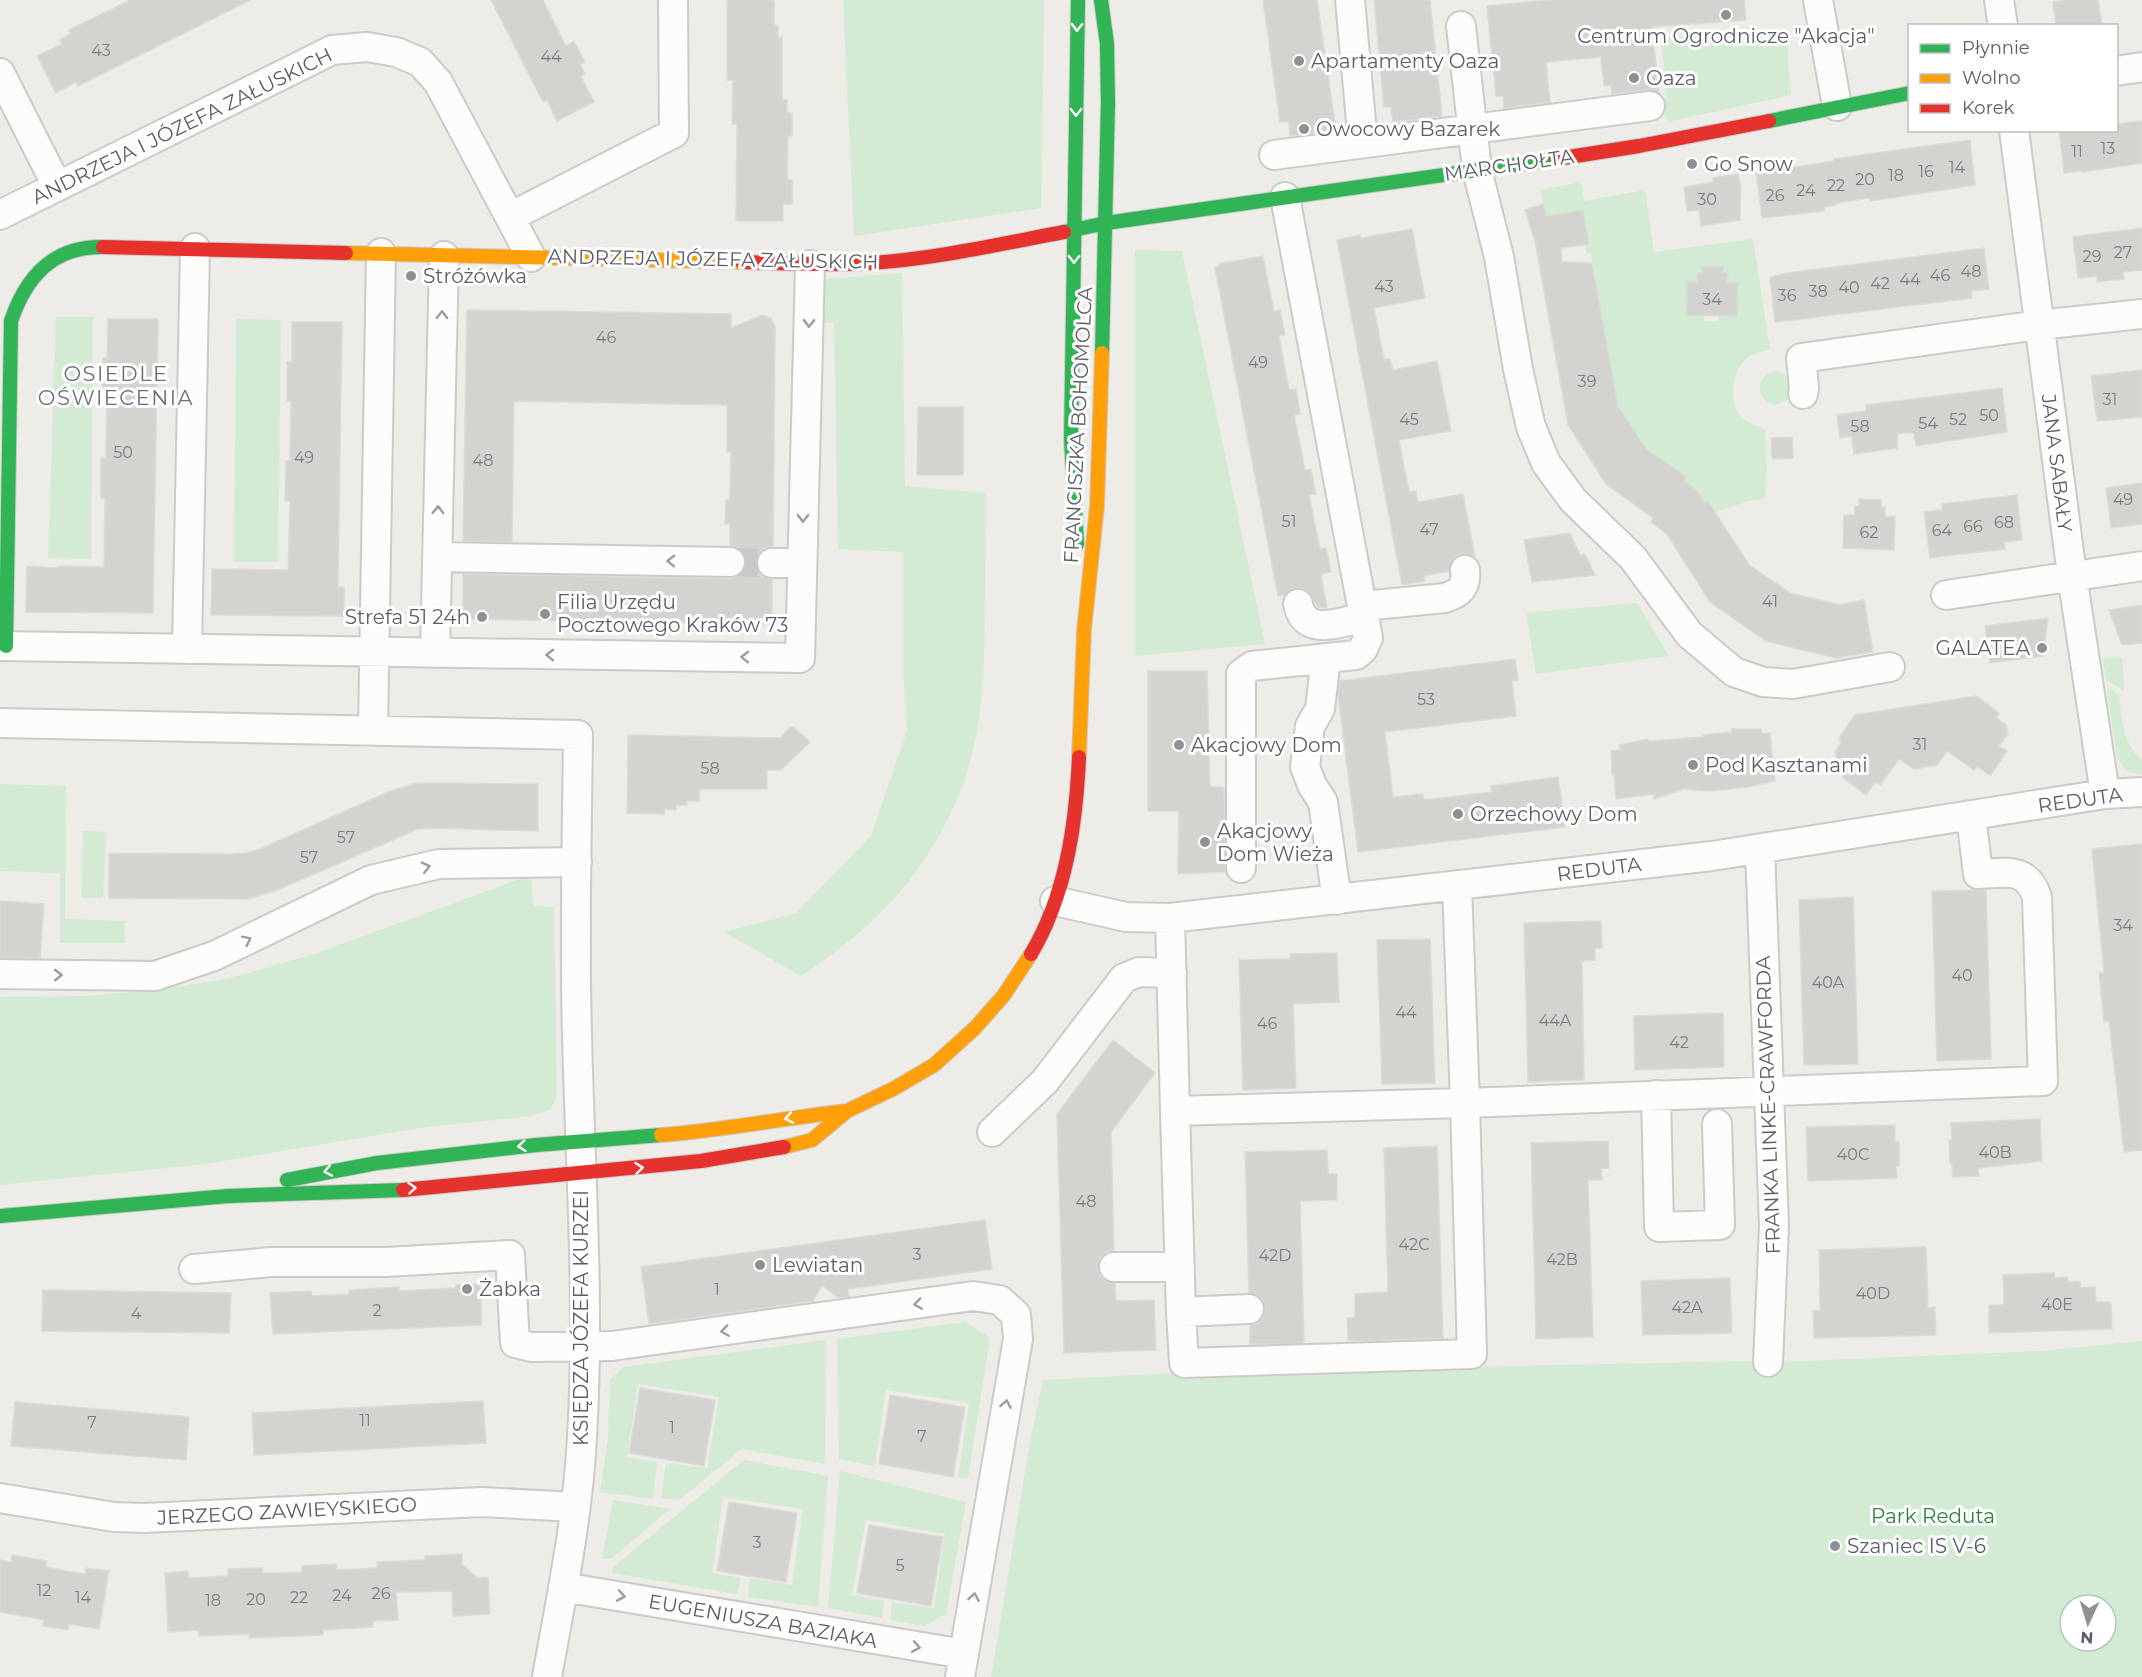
<svg xmlns="http://www.w3.org/2000/svg" width="2142" height="1677" font-family="Montserrat,sans-serif">
<style>
.green{fill:#d3ebd3;fill-rule:evenodd}
.building{fill:#d3d3cf;stroke:#dcdbd6;stroke-width:1.5}
.lines{fill:none;stroke-linecap:round;stroke-linejoin:round}
.street-tunnel{stroke:#c8c8c6;stroke-width:28;stroke-dasharray:28 14;stroke-linecap:butt}
.street-casing{stroke:#cacbca;stroke-width:32}
.fast-casing{stroke:#cbcbcb;stroke-width:16}
.slow-casing{stroke:#cbcbcb;stroke-width:16}
.jam-casing{stroke:#cbcbcb;stroke-width:16}
.street{stroke:#fcfcfb;stroke-width:28}
.fast{stroke:#30b455;stroke-width:14}
.slow{stroke:#ff9f0a;stroke-width:14}
.jam{stroke:#e5322d;stroke-width:14}
.oneway{stroke:#fff}
.oneway2{stroke:#9b9da2}
.poi-dot{fill:#8e9093;stroke:#fff;stroke-width:2}
.labels{text-anchor:middle;dominant-baseline:central;stroke-width:6;stroke-linejoin:round;paint-order:stroke}
.number-label{font-size:16px;fill:#7a7c81}
.poi-label{font-size:20px;fill:#5b5e66;stroke:#fff;text-anchor:start}
.street-label{font-size:20px;fill:#5b5e66;stroke:#fff}
.park-label{font-size:20px;fill:#2c843c;stroke:#fff}
.neighbourhood-label{font-size:21px;letter-spacing:1.5px;fill:#6c7078;stroke:#fff}
</style>
<rect width="100%" height="100%" fill="#edece6"/>
<path class="green" d="M843 0H1044L1041 208 854 236Z
M1786 30 1791 95 1667 122 1659 99 1667 98 1661 38Z
M1581 182 1584 201 1645 190 1654 252 1753 239 1770 350C1762 351 1754 353 1747 358 1732 370 1728 400 1740 416 1746 423 1757 426 1765 430L1767 469 1765 499 1748 501 1716 512 1709 501 1705 503 1684 481 1686 477 1675 469 1669 477 1666 463 1655 455 1653 457 1637 441 1639 439 1624 415 1622 417 1613 395 1616 394 1611 367 1607 368C1606 336 1601 313 1591 282L1596 281 1591 254H1587L1581 226 1585 225 1583 210 1547 216 1540 190ZM1702 266 1723 267V273L1728 274 1727 282 1738 283 1737 316H1719L1718 321H1704V316L1686 315 1687 282H1697V273L1702 272Z
M1135 250 1182 251 1265 644 1135 656Z
M902 273 905 486 986 493C986 532 985 571 985 611 984 658 984 705 973 750 960 806 928 863 889 904 863 932 832 955 801 976L724 932 796 913 871 836 907 731 903 668V552L838 549 834 323 817 322 822 283 827 279Z
M56 317H93L91 559 48 558Z
M236 319 281 320 278 562H234Z
M1760 388a16 16 0 1 1 32 0a16 16 0 1 1-32 0Z
M1637 603 1669 656 1536 674 1526 613Z
M2122 657 2124 691 2106 680 2103 659Z
M2111 689 2120 696 2119 699C2122 720 2124 746 2142 760V774L2127 772 2117 758 2107 690Z
M0 784 66 786 65 919 125 921V943H60V873L0 871Z
M83 831 106 832 103 898H81Z
M520 879H531L534 906 554 907 557 1094 551 1109 531 1116 420 1128 205 1164 0 1185V997L85 996 156 990 231 978 314 954Z
M965 1322 990 1338 968 1478 958 1477 969 1403 886 1390 875 1466 839 1459 837 1339Z
M826 1340 825 1464 742 1449 679 1500 661 1498 666 1463 707 1468 719 1397 638 1384 627 1457 657 1462 653 1499 600 1492 608 1439 610 1380 623 1367Z
M2142 1341V1677H991L1030 1442 1043 1380 1175 1373 1749 1361 1781 1362 2040 1351ZM2070 1605H2106V1641H2070Z
M744 1460 828 1476 818 1607 748 1597 750 1578 792 1585 803 1509 723 1497 712 1573 741 1578 737 1594 612 1573 613 1567Z
M840 1471 966 1502 946 1614 924 1626 890 1620 892 1602 934 1608 945 1534 866 1520 852 1595 884 1601 882 1618 828 1608Z
M613 1500 670 1509 611 1559H602Z"/>
<path class="building" d="M130 0H250L78 86 76 82 56 93 37 56 62 44 60 40 70 34 69 30Z
M491 0H543L566 46 574 41 585 62 580 64 585 74 581 76 594 102 557 121 547 100 543 102Z
M727 0H774V25H778V37H782V100H787V112L792 113V136H788L787 180H792V204H783V221H736L737 124H732L733 80H727Z
M1263 0H1317L1336 130 1290 136 1289 122H1280Z
M1374 0H1430L1442 116 1393 122 1391 107H1384Z
M1548 0H1744L1746 20 1652 27 1659 93 1648 90 1612 94 1611 85 1604 86 1601 57 1546 62 1550 102 1504 108 1503 96H1496L1487 6Z
M2064 0H2098L2102 26H2056L2053 2Z
M2142 121V163L2083 172 2082 171 2064 173 2059 130H2116V124Z
M1970 140 1975 185 1871 201 1870 198 1836 203V205L1824 207V211L1762 218 1756 173 1834 161V159L1847 157Z
M1738 174 1741 187 1740 220 1701 226 1699 210 1687 211 1684 187 1713 182V178Z
M1543 204 1547 216 1583 210 1589 244 1561 248 1562 262 1592 263 1618 406 1646 449 1687 477 1684 481 1697 490 1705 503 1708 501 1749 565 1790 593 1840 605 1864 600 1873 652 1836 658 1766 641 1710 602 1667 534 1651 522 1653 518 1606 484 1568 425 1535 241 1525 210Z
M2142 228V270L2123 272 2124 279 2111 280 2097 282V276L2078 278 2073 237Z
M1412 229 1425 298 1374 308 1384 360 1390 359 1393 370 1437 361 1451 431 1399 440 1409 492 1416 491 1418 502 1463 494 1475 557 1465 554 1456 556 1451 562 1449 571 1424 576 1425 581 1402 585 1337 240 1360 235 1361 238Z
M1984 248 1989 289 1971 291 1972 298 1775 322 1770 277 1787 273Z
M1263 256 1274 312 1280 310 1285 335 1279 336 1289 390 1296 389 1300 414 1294 415 1305 470 1311 469 1316 494 1309 495 1320 549 1326 548 1331 572 1321 574 1327 608 1318 607 1309 592 1301 588H1293L1285 595 1278 596 1215 268 1219 267V264Z
M1702 266 1724 267 1723 273H1728L1727 282 1738 283 1737 316 1686 315 1687 281 1697 282V273L1702 272Z
M467 310 731 314V328L763 315 771 318 775 327 773 546 764 548 758 554 756 564 757 571 763 577 772 579V624L463 619V574L730 579 738 576 744 570 746 563 744 554 738 548 730 545V523L725 524 726 500H730L731 452H727V405L514 401 512 542 463 541Z
M108 319H158L153 613 26 612 27 566 58 568V566L104 567 105 498H101V458H106L107 398H102L103 358H107Z
M292 322H342L338 587H344V616L211 615 212 569 288 570 290 501H285L286 461H290L291 401H287V362H292Z
M2142 370V417L2097 421 2091 376Z
M2002 388 2007 432 1916 446 1914 433H1898L1897 448 1854 454 1851 436 1840 438 1837 415 1866 411V405Z
M918 407H963V475H917Z
M1792 437 1793 458 1772 459 1771 438Z
M2142 483V524L2111 528 2106 488Z
M2017 495 2022 540 2004 542 2005 549 1930 558 1924 512 1942 510V504Z
M1859 499 1881 500V507H1885V517L1895 516 1894 550 1843 548 1844 515H1855V506H1859Z
M1570 533 1580 555 1585 554 1595 575 1532 582 1524 540Z
M2142 605V643L2122 645 2109 610Z
M2048 618 2043 656 1990 663 1985 626Z
M1515 659 1518 680 1512 681 1516 716 1385 732 1393 797 1423 794 1424 800 1492 792 1491 786 1558 777 1565 827 1358 852 1338 695 1340 681Z
M1148 671H1207L1210 787H1224L1225 872 1178 874 1179 811H1148Z
M1976 696 1999 713 1996 717 2006 725 2008 734 1999 746 2007 751 1990 776 1977 766 1974 770 1947 751 1937 765 1914 769 1899 759 1880 785 1875 782 1866 795 1842 777 1848 769 1837 761 1835 752 1841 743 1839 738 1855 715Z
M792 726 810 742 781 770H767V789H699V801H687V805H676V810L664 809V814L627 813 628 735 780 738Z
M1732 729H1761L1762 733H1770L1775 781 1748 787 1710 791 1684 789 1654 799V794L1616 799 1614 775H1612L1611 751 1620 750 1619 745 1648 739V741L1704 737 1703 735 1732 732Z
M416 783 538 784V831L437 828 418 829 277 890 249 899 109 898V853L231 854 246 853 260 849 388 792Z
M2142 844V1150L2124 1152 2109 1021 2104 1022 2099 973H2104L2092 849Z
M1986 890 1991 1059 1937 1061 1932 891Z
M1853 897 1858 1064 1804 1065 1799 900Z
M0 901 44 904 40 958H0Z
M1601 921 1602 948H1595V960L1582 961 1584 1080 1528 1082 1524 923Z
M1430 939 1435 1083 1382 1084 1377 940Z
M1337 953 1339 1002 1293 1004 1296 1088 1243 1090 1239 960 1290 959V954Z
M1723 1013 1724 1067 1635 1070 1634 1016Z
M1113 1040 1155 1073 1111 1132 1114 1251 1106 1252 1100 1258 1098 1268 1100 1276 1105 1281 1115 1284 1116 1301 1154 1300 1156 1350 1064 1353 1057 1114Z
M2040 1119 2042 1161 1978 1168 1979 1176 1953 1177 1952 1164H1950L1949 1140H1952L1951 1123Z
M1895 1125V1142H1899V1166H1896L1897 1178 1808 1181 1806 1127Z
M1608 1141 1609 1168H1601L1602 1180H1588L1593 1337 1536 1339 1531 1143Z
M1437 1146 1443 1338 1348 1341 1347 1318H1355V1294L1388 1292 1384 1148Z
M1327 1150 1328 1174H1337V1200L1300 1201 1304 1343 1250 1344V1325L1258 1323 1264 1316 1265 1309 1263 1300 1256 1294 1249 1293 1245 1152Z
M985 1220 992 1269 848 1289 849 1297 838 1298 822 1285 813 1301 649 1324 641 1267Z
M1926 1247 1928 1308 1935 1307 1936 1335 1814 1338 1813 1311H1820L1819 1250Z
M2054 1273 2055 1278 2067 1277 2068 1282H2080V1288L2095 1287 2096 1302H2111L2112 1329 1989 1333V1305H2004L2003 1275Z
M1730 1278 1732 1333 1643 1335 1641 1281Z
M480 1284 482 1325 273 1334 270 1293 311 1291 312 1296 349 1294V1290L399 1287V1291L456 1288V1285Z
M43 1290 231 1293 229 1333 42 1331Z
M640 1388 715 1400 704 1466 629 1453Z
M890 1395 965 1407 953 1477 879 1464Z
M483 1401 486 1443 254 1455 252 1413Z
M15 1402 189 1417 186 1460 11 1446Z
M729 1502 797 1513 786 1582 717 1571Z
M869 1525 943 1537 931 1606 857 1593Z
M462 1554V1564L477 1578H488L490 1614 453 1616 452 1591 396 1592 398 1620 373 1621V1627L323 1630V1635L249 1638V1634L199 1636V1630L168 1632 165 1573 188 1571 189 1578 209 1577 228 1576V1569L262 1568 263 1573H283L302 1572V1566L336 1564V1570L357 1569 377 1568V1562L425 1560V1556Z
M12 1555 47 1561 46 1567 65 1571 85 1574 86 1568 109 1571 99 1629 69 1624 68 1630 43 1626 44 1620 0 1612V1560L11 1562Z"/>
<g class="lines">
<path class="street-tunnel" d="M730 562 772 563"/>
<g class="street-casing">
<path id="street" d="M1350 0 1363 143
M1818 0 1837 106
M1999 0 2003 26
M1461 26 1477 170 1499 257 1518 369 1531 427 1546 463 1573 500 1633 558 1689 634 1734 672 1763 682 1793 684 1890 667
M2116 71 2142 67
M0 73 57 186
M2014 130 2072 575 2105 794
M1274 155 1650 106
M0 215 332 50 367 47 396 52 420 62 438 82 531 257
M510 217 674 133 673 0
M1803 394 1804 388 1801 358 2039 325 2142 314
M437 557 730 562
M772 563H802
M1946 595 2142 566
M1298 604C1305 638 1340 622 1365 617
M1363 606 1445 598C1460 593 1467 587 1465 570
M0 646 800 658 810 265
M187 649 195 248
M435 653 444 256
M1326 658 1320 709 1310 726 1305 767 1312 785 1323 802 1337 900
M0 723 578 735C577 835 574 934 577 1034 580 1168 590 1303 582 1437 578 1518 561 1598 547 1677
M373 730 381 253
M1760 849 1774 1226 1768 1362
M1241 868V674L1252 666 1356 655 1363 649 1368 638 1285 197
M1457 886 1465 1103 1175 1111 1181 1312 1184 1363 1472 1354 1465 1103 2043 1081 2037 897C2027 866 2005 873 1978 874L1971 816
M1055 901 1126 917 1170 918 1712 856 2105 794 2142 792
M1170 918 1175 1111
M0 974 155 976 214 956 371 880 439 864 577 862
M1656 1095 1659 1227 1720 1225 1717 1124
M992 1132 1045 1081 1124 978 1139 972 1172 973
M1114 1267H1180
M194 1269 272 1262H386L510 1255 515 1343 531 1347 612 1346 973 1296 1000 1300 1016 1315 1018 1339 960 1677
M1181 1312 1249 1309
M0 1498 114 1517 144 1518 482 1502 575 1507
M563 1587 964 1654"/>
</g>
<g class="fast-casing">
<path id="fast" d="M1101 0 1107 44 1108 103 1102 353
M1769 121 1910 93
M1064 232 1106 223 1556 159
M1077 544 1071 438 1078 0
M6 646 11 321C26 277 53 246 103 247
M287 1180 377 1163 536 1145 661 1135
M0 1216 228 1196 403 1190"/>
</g>
<g class="slow-casing">
<path id="slow" d="M346 253 742 262
M1079 757 1084 630 1097 506 1102 353
M661 1135C724 1130 785 1118 847 1111
M784 1147 812 1140 847 1111 893 1089 934 1065 975 1028 1004 995 1031 954"/>
</g>
<g class="jam-casing">
<path id="jam" d="M1556 159 1639 146 1769 121
M103 247 346 253
M742 262C785 263 827 266 870 263 935 259 1000 244 1064 232
M1031 954C1066 895 1076 825 1079 757
M403 1190 701 1161 784 1147"/>
</g>
<use href="#street" class="street"/>
<use href="#fast" class="fast"/>
<use href="#slow" class="slow"/>
<use href="#jam" class="jam"/>
</g>
<defs><path id="oneway-chevron" d="M-2-3.5L2.5 0L-2 3.5" fill="none" stroke-width="1.6" stroke-linecap="round" stroke-linejoin="round" transform="scale(1.5)"/></defs>
<g class="oneway">
<use href="#oneway-chevron" transform="translate(1077 27) rotate(91)"/>
<use href="#oneway-chevron" transform="translate(1076 112) rotate(90)"/>
<use href="#oneway-chevron" transform="translate(1074 259) rotate(91)"/>
<use href="#oneway-chevron" transform="translate(789 1118) rotate(170)"/>
<use href="#oneway-chevron" transform="translate(522 1146) rotate(174)"/>
<use href="#oneway-chevron" transform="translate(639 1168) rotate(-6)"/>
<use href="#oneway-chevron" transform="translate(328 1171) rotate(169)"/>
<use href="#oneway-chevron" transform="translate(412 1188) rotate(-5)"/>
</g>
<g class="oneway2">
<use href="#oneway-chevron" transform="translate(442 315) rotate(-89)"/>
<use href="#oneway-chevron" transform="translate(809 323) rotate(91)"/>
<use href="#oneway-chevron" transform="translate(438 510) rotate(-89)"/>
<use href="#oneway-chevron" transform="translate(803 518) rotate(91)"/>
<use href="#oneway-chevron" transform="translate(671 561) rotate(-179)"/>
<use href="#oneway-chevron" transform="translate(550 655) rotate(-179)"/>
<use href="#oneway-chevron" transform="translate(745 657) rotate(-179)"/>
<use href="#oneway-chevron" transform="translate(426 867) rotate(-13)"/>
<use href="#oneway-chevron" transform="translate(247 940) rotate(-26)"/>
<use href="#oneway-chevron" transform="translate(58 975)"/>
<use href="#oneway-chevron" transform="translate(918 1304) rotate(172)"/>
<use href="#oneway-chevron" transform="translate(725 1331) rotate(172)"/>
<use href="#oneway-chevron" transform="translate(1006 1404) rotate(-80)"/>
<use href="#oneway-chevron" transform="translate(621 1596) rotate(10)"/>
<use href="#oneway-chevron" transform="translate(974 1597) rotate(-80)"/>
<use href="#oneway-chevron" transform="translate(916 1647) rotate(10)"/>
</g>
<g class="poi-dot">
<circle cx="1726" cy="15" r="6"/>
<circle cx="1299" cy="61" r="6"/>
<circle cx="1634" cy="78" r="6"/>
<circle cx="1304" cy="129" r="6"/>
<circle cx="1692" cy="164" r="6"/>
<circle cx="411" cy="276" r="6"/>
<circle cx="545" cy="614" r="6"/>
<circle cx="482" cy="617" r="6"/>
<circle cx="2042" cy="648" r="6"/>
<circle cx="1179" cy="745" r="6"/>
<circle cx="1693" cy="765" r="6"/>
<circle cx="1458" cy="814" r="6"/>
<circle cx="1205" cy="842" r="6"/>
<circle cx="760" cy="1265" r="6"/>
<circle cx="467" cy="1289" r="6"/>
<circle cx="1835" cy="1546" r="6"/>
</g>
<g class="labels">
<g class="number-label">
<text x="101" y="50">43</text>
<text x="551" y="56">44</text>
<text x="2108" y="148">13</text>
<text x="2077" y="151">11</text>
<text x="1957" y="167">14</text>
<text x="1926" y="171">16</text>
<text x="1896" y="175">18</text>
<text x="1865" y="179">20</text>
<text x="1836" y="185">22</text>
<text x="1806" y="190">24</text>
<text x="1775" y="195">26</text>
<text x="1707" y="199">30</text>
<text x="2123" y="252">27</text>
<text x="2092" y="256">29</text>
<text x="1971" y="271">48</text>
<text x="1940" y="275">46</text>
<text x="1910" y="279">44</text>
<text x="1880" y="283">42</text>
<text x="1384" y="286">43</text>
<text x="1849" y="287">40</text>
<text x="1818" y="291">38</text>
<text x="1787" y="295">36</text>
<text x="1712" y="299">34</text>
<text x="606" y="337">46</text>
<text x="1258" y="362">49</text>
<text x="1587" y="381">39</text>
<text x="2110" y="399">31</text>
<text x="1989" y="415">50</text>
<text x="1409" y="419">45</text>
<text x="1958" y="419">52</text>
<text x="1928" y="423">54</text>
<text x="1860" y="426">58</text>
<text x="123" y="452">50</text>
<text x="304" y="457">49</text>
<text x="483" y="460">48</text>
<text x="2123" y="499">49</text>
<text x="1289" y="521">51</text>
<text x="2004" y="522">68</text>
<text x="1973" y="526">66</text>
<text x="1429" y="529">47</text>
<text x="1942" y="530">64</text>
<text x="1869" y="532">62</text>
<text x="1770" y="601">41</text>
<text x="1426" y="699">53</text>
<text x="1920" y="744">31</text>
<text x="710" y="768">58</text>
<text x="346" y="837">57</text>
<text x="309" y="857">57</text>
<text x="2123" y="925">34</text>
<text x="1962" y="975">40</text>
<text x="1828" y="982">40A</text>
<text x="1406" y="1012">44</text>
<text x="1555" y="1020">44A</text>
<text x="1267" y="1023">46</text>
<text x="1679" y="1042">42</text>
<text x="1995" y="1152">40B</text>
<text x="1853" y="1154">40C</text>
<text x="1086" y="1201">48</text>
<text x="1414" y="1244">42C</text>
<text x="917" y="1254">3</text>
<text x="1275" y="1255">42D</text>
<text x="1562" y="1259">42B</text>
<text x="717" y="1289">1</text>
<text x="1873" y="1293">40D</text>
<text x="2057" y="1304">40E</text>
<text x="1687" y="1307">42A</text>
<text x="377" y="1310">2</text>
<text x="136" y="1313">4</text>
<text x="365" y="1420">11</text>
<text x="92" y="1422">7</text>
<text x="672" y="1427">1</text>
<text x="922" y="1436">7</text>
<text x="757" y="1542">3</text>
<text x="900" y="1565">5</text>
<text x="44" y="1590">12</text>
<text x="381" y="1593">26</text>
<text x="342" y="1595">24</text>
<text x="83" y="1597">14</text>
<text x="299" y="1597">22</text>
<text x="256" y="1599">20</text>
<text x="213" y="1600">18</text>
</g>
<g class="poi-label">
<text x="1726" y="36" text-anchor="middle">Centrum Ogrodnicze "Akacja"</text>
<text x="1311" y="61">Apartamenty Oaza</text>
<text x="1646" y="78">Oaza</text>
<text x="1316" y="129">Owocowy Bazarek</text>
<text x="1704" y="164">Go Snow</text>
<text x="423" y="276">Stróżówka</text>
<text x="557" y="602">Filia Urzędu<tspan x="557" dy="23">Pocztowego Kraków 73</tspan></text>
<text x="470" y="617" text-anchor="end">Strefa 51 24h</text>
<text x="2030" y="648" text-anchor="end">GALATEA</text>
<text x="1191" y="745">Akacjowy Dom</text>
<text x="1705" y="765">Pod Kasztanami</text>
<text x="1470" y="814">Orzechowy Dom</text>
<text x="1217" y="831">Akacjowy<tspan x="1217" dy="23">Dom Wieża</tspan></text>
<text x="772" y="1265">Lewiatan</text>
<text x="479" y="1289">Żabka</text>
<text x="1847" y="1546">Szaniec IS V-6</text>
</g>
<g class="street-label">
<text transform="translate(182 126) rotate(-26)">ANDRZEJA I JÓZEFA ZAŁUSKICH</text>
<text transform="translate(1509 165) rotate(-8)">MARCHOŁTA</text>
<text transform="translate(713 259) rotate(1)">ANDRZEJA I JÓZEFA ZAŁUSKICH</text>
<text transform="translate(1078 425) rotate(-87)">FRANCISZKA BOHOMOLCA</text>
<text transform="translate(2057 463) rotate(83)">JANA SABAŁY</text>
<text transform="translate(2080 800) rotate(-8)">REDUTA</text>
<text transform="translate(1599 869) rotate(-7)">REDUTA</text>
<text transform="translate(1768 1105) rotate(-92)">FRANKA LINKE-CRAWFORDA</text>
<text transform="translate(581 1318) rotate(-90)">KSIĘDZA JÓZEFA KURZEI</text>
<text transform="translate(287 1511) rotate(-3)">JERZEGO ZAWIEYSKIEGO</text>
<text transform="translate(763 1621) rotate(10)">EUGENIUSZA BAZIAKA</text>
</g>
<g class="park-label">
<text x="1933" y="1516">Park Reduta</text>
</g>
<g class="neighbourhood-label">
<text x="116" y="373">OSIEDLE<tspan x="116" dy="24">OŚWIECENIA</tspan></text>
</g>
</g>
<rect x="1908" y="24" width="210" height="108" fill="#ffffff" stroke="#bdbfc2" stroke-width="1.5"/>
<rect x="1920" y="44" width="30" height="9" fill="#30b455" stroke="#bdbfc2" stroke-width="1.5"/>
<text x="1962" y="54" font-size="18" fill="#5b5e66">Płynnie</text>
<rect x="1920" y="74" width="30" height="9" fill="#ff9f0a" stroke="#bdbfc2" stroke-width="1.5"/>
<text x="1962" y="84" font-size="18" fill="#5b5e66">Wolno</text>
<rect x="1920" y="104" width="30" height="9" fill="#e5322d" stroke="#bdbfc2" stroke-width="1.5"/>
<text x="1962" y="114" font-size="18" fill="#5b5e66">Korek</text>
<g transform="translate(2088 1623) rotate(184)"><circle r="28" fill="#ffffff" stroke="#bdbfc2" stroke-width="1.5"/>
<path d="M0-4.5L10 22L0 15L-10 22Z" fill="#8e9093"/>
<text y="-9" font-size="16" font-weight="bold" text-anchor="middle" fill="#5b5e66">N</text>
</g>
</svg>
